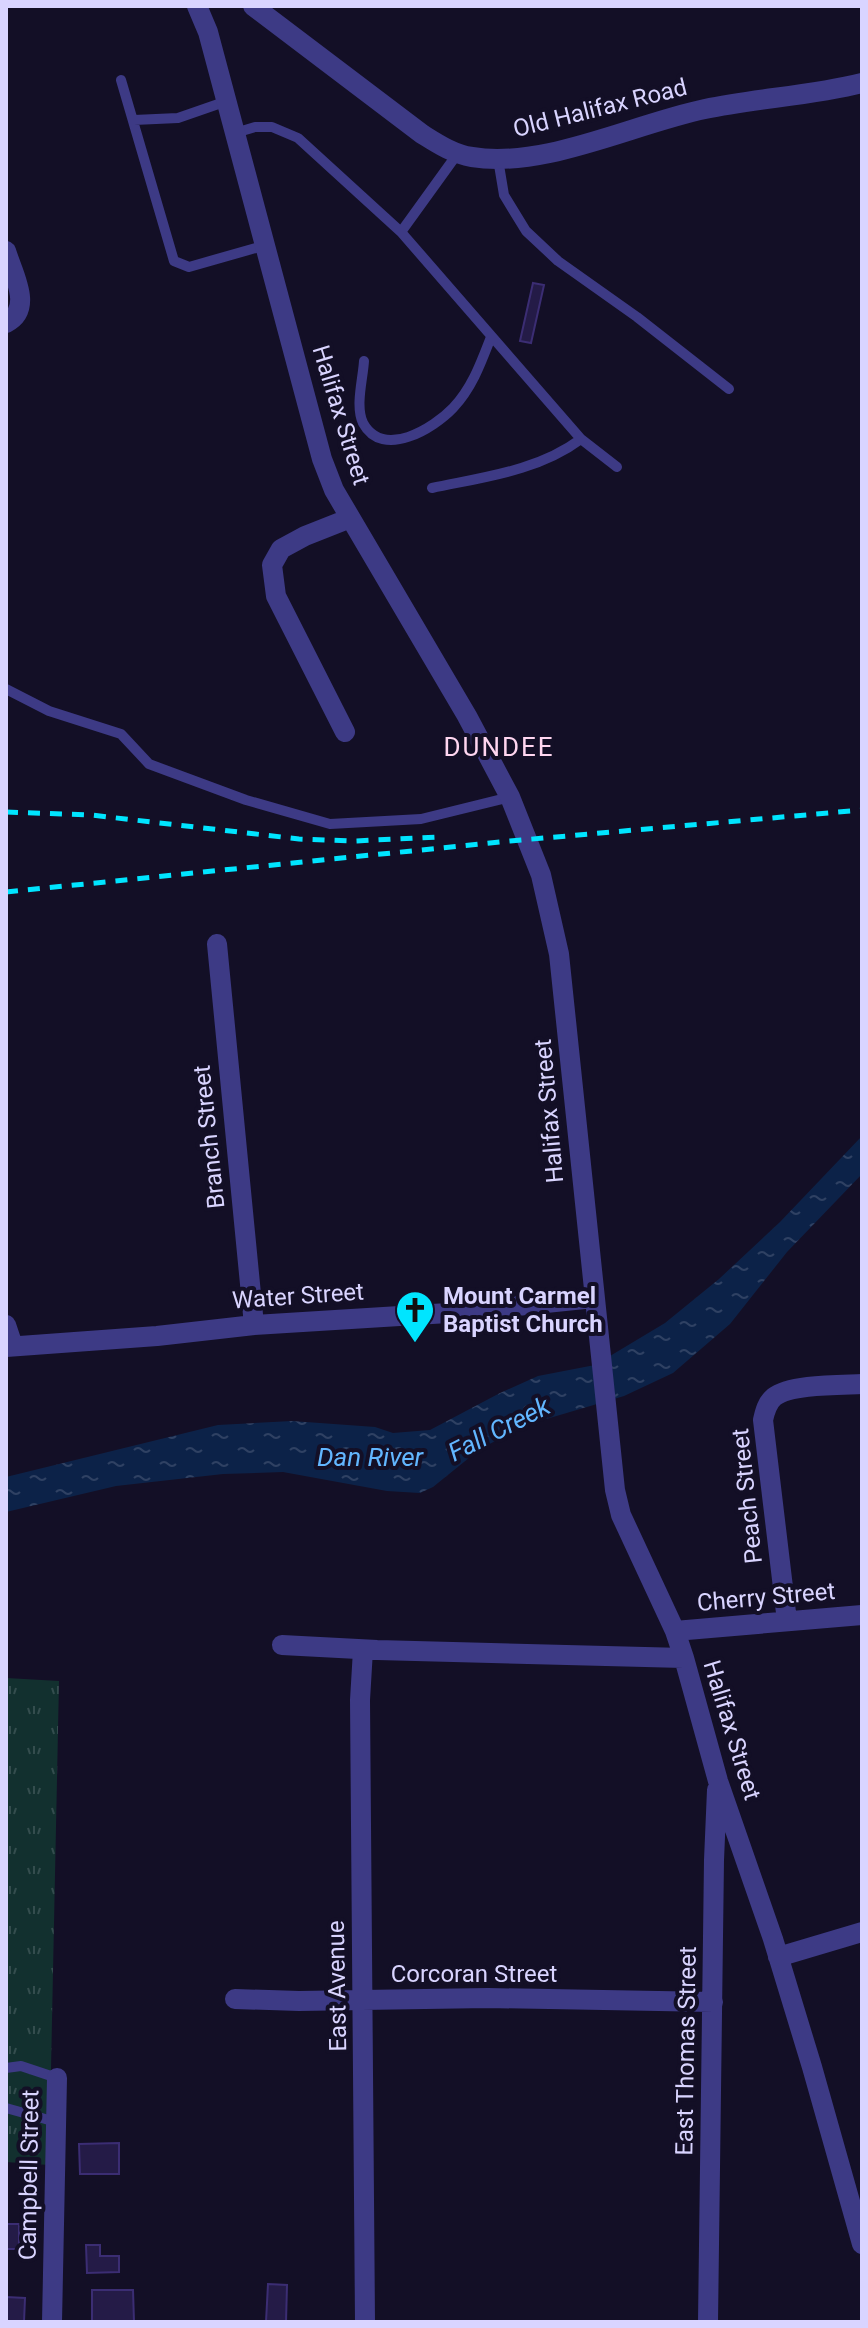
<svg xmlns="http://www.w3.org/2000/svg" width="868" height="2328" font-family="Roboto,sans-serif">
<style>
.park{fill:url(#park-tufts)}
.water{fill:url(#water-ripples)}
.building{fill:#241b47;stroke:#3b2d73;stroke-width:2}
.lines{fill:none;stroke-linecap:round;stroke-linejoin:round}
.service{stroke:#3d3a85;stroke-width:10}
.minor{stroke:#3d3a85;stroke-width:20}
.rail{stroke:#00e5ff;stroke-width:5;stroke-dasharray:12 10;stroke-linecap:butt}
.labels{text-anchor:middle;dominant-baseline:central;stroke-width:8;stroke-linejoin:round;paint-order:stroke}
.street-label{font-size:24px;fill:#d9d4ff;stroke:#130f26}
.poi-label{font-size:24px;font-weight:bold;fill:#d9d4ff;stroke:#130f26;text-anchor:start}
.neighbourhood-label{font-size:26px;letter-spacing:2px;fill:#ffd6f0;stroke:#130f26}
.water-label{font-size:26px;font-style:italic;fill:#62b6ff;stroke:#130f26}
</style>
<defs>
<pattern id="park-tufts" width="24" height="20" patternUnits="userSpaceOnUse" patternTransform="scale(2)"><rect width="24" height="20" fill="#12302f"/><path d="M3 7l-1-3M5 7V3M7 7l1-3M15 17l-1-3M17 17v-4M19 17l1-3" fill="none" stroke="#344d4e"/></pattern>
<pattern id="water-ripples" width="26" height="14" patternUnits="userSpaceOnUse" patternTransform="scale(2)"><rect width="26" height="14" fill="#0c2248"/><path d="M2 4q2-2 4 0t4 0M15 11q2-2 4 0t4 0" fill="none" stroke="#2f4163"/></pattern>
</defs>
<rect width="100%" height="100%" fill="#130f26"/>
<path class="park" d="M6 1678 59 1681 49 2165 6 2162Z"/>
<path class="water" d="M862 1136V1174L787 1252 730 1324 673 1373 624 1396 526 1425 480 1449 433 1487 420 1493 387 1491 283 1472 223 1474 116 1486 6 1512V1477L218 1425 292 1421 375 1427 393 1433 430 1430 500 1393 538 1376 595 1365 665 1323 719 1279 780 1222Z"/>
<path class="building" d="M533 283 544 285 531 343 520 341Z
M119 2143V2174H80L79 2144Z
M6 2224H19V2249H6Z
M86 2245H100V2256H119V2272L87 2273Z
M268 2284 287 2285 286 2322H266Z
M92 2290H133L134 2322H92Z
M6 2297 25 2298 24 2322H6Z"/>
<g class="lines">
<path class="service" d="M121 80 174 261 189 267 266 245
M134 120 178 118 227 101
M235 133 255 127H272L298 138 401 232 581 439 617 467
M498 159 504 195 526 231 558 261 637 317 729 389
M401 232 458 153
M364 361C363 379 355 406 363 423 383 460 434 428 453 408 472 388 481 363 491 337
M432 488C484 477 538 471 581 439
M6 689 49 711 121 734 149 764 246 800 330 824 421 819 510 797
M6 2068 21 2066 57 2078
M6 2108 56 2122"/>
<path class="minor" d="M197 6 208 32 322 459 334 490 467 716 510 797 541 875 559 954 615 1490 621 1515 675 1631 684 1658 718 1781 773 1939 812 2067 862 2244
M253 6 422 134C438 144 453 154 472 157 544 169 633 124 705 109 757 98 810 96 862 83
M6 251C13 274 34 309 6 323
M345 732 276 596 272 565 281 549 305 536 348 519
M217 944 254 1325
M6 1325 13 1346
M6 1347 157 1336 254 1325 448 1313 594 1298
M787 1621 763 1420C765 1411 767 1403 774 1397 790 1384 840 1385 862 1384
M675 1631 862 1615
M282 1645 377 1650 684 1658
M363 1650 360 1700 365 2322
M778 1957 862 1932
M235 1999 299 2001 488 1998 713 2002
M52 2322 57 2078
M708 2322 714 1860 717 1790"/>
<path class="rail" d="M6 812 91 815 299 839 354 841 440 837
M6 892 510 841 862 810"/>
</g>
<defs>
<g id="church-pin" transform="scale(2)"><path d="M0 17L-7.5 6A9.5 9.5 0 1 1 7.5 6Z" fill="#00e5ff" stroke="#130f26"/><path d="M-1.2-6h2.4v3.5h3.3v2.4h-3.3V6h-2.4V-.1h-3.3v-2.4h3.3Z" fill="#111"/></g>
</defs>
<g fill-rule="evenodd">
<use href="#church-pin" x="415" y="1310"/>
</g>
<g class="labels">
<g class="street-label">
<text transform="translate(600 108) rotate(-14)">Old Halifax Road</text>
<text transform="translate(341 415) rotate(73)">Halifax Street</text>
<text transform="translate(549 1111) rotate(-95)">Halifax Street</text>
<text transform="translate(209 1137) rotate(-96)">Branch Street</text>
<text transform="translate(298 1296) rotate(-4)">Water Street</text>
<text transform="translate(747 1496) rotate(-96)">Peach Street</text>
<text transform="translate(766 1597) rotate(-5)">Cherry Street</text>
<text transform="translate(732 1730) rotate(73)">Halifax Street</text>
<text x="474" y="1974">Corcoran Street</text>
<text transform="translate(337 1986) rotate(-91)">East Avenue</text>
<text transform="translate(686 2051) rotate(-89)">East Thomas Street</text>
<text transform="translate(29 2175) rotate(-89)">Campbell Street</text>
</g>
<g class="poi-label">
<text x="443" y="1296">Mount Carmel<tspan x="443" dy="28">Baptist Church</tspan></text>
</g>
<g class="neighbourhood-label">
<text x="499" y="747">DUNDEE</text>
</g>
<g class="water-label">
<text transform="translate(499 1429) rotate(-27)">Fall Creek</text>
<text x="370" y="1457">Dan River</text>
</g>
</g>
<rect width="868" height="2328" fill="none" stroke="#d9d4ff" stroke-width="16"/>
</svg>
